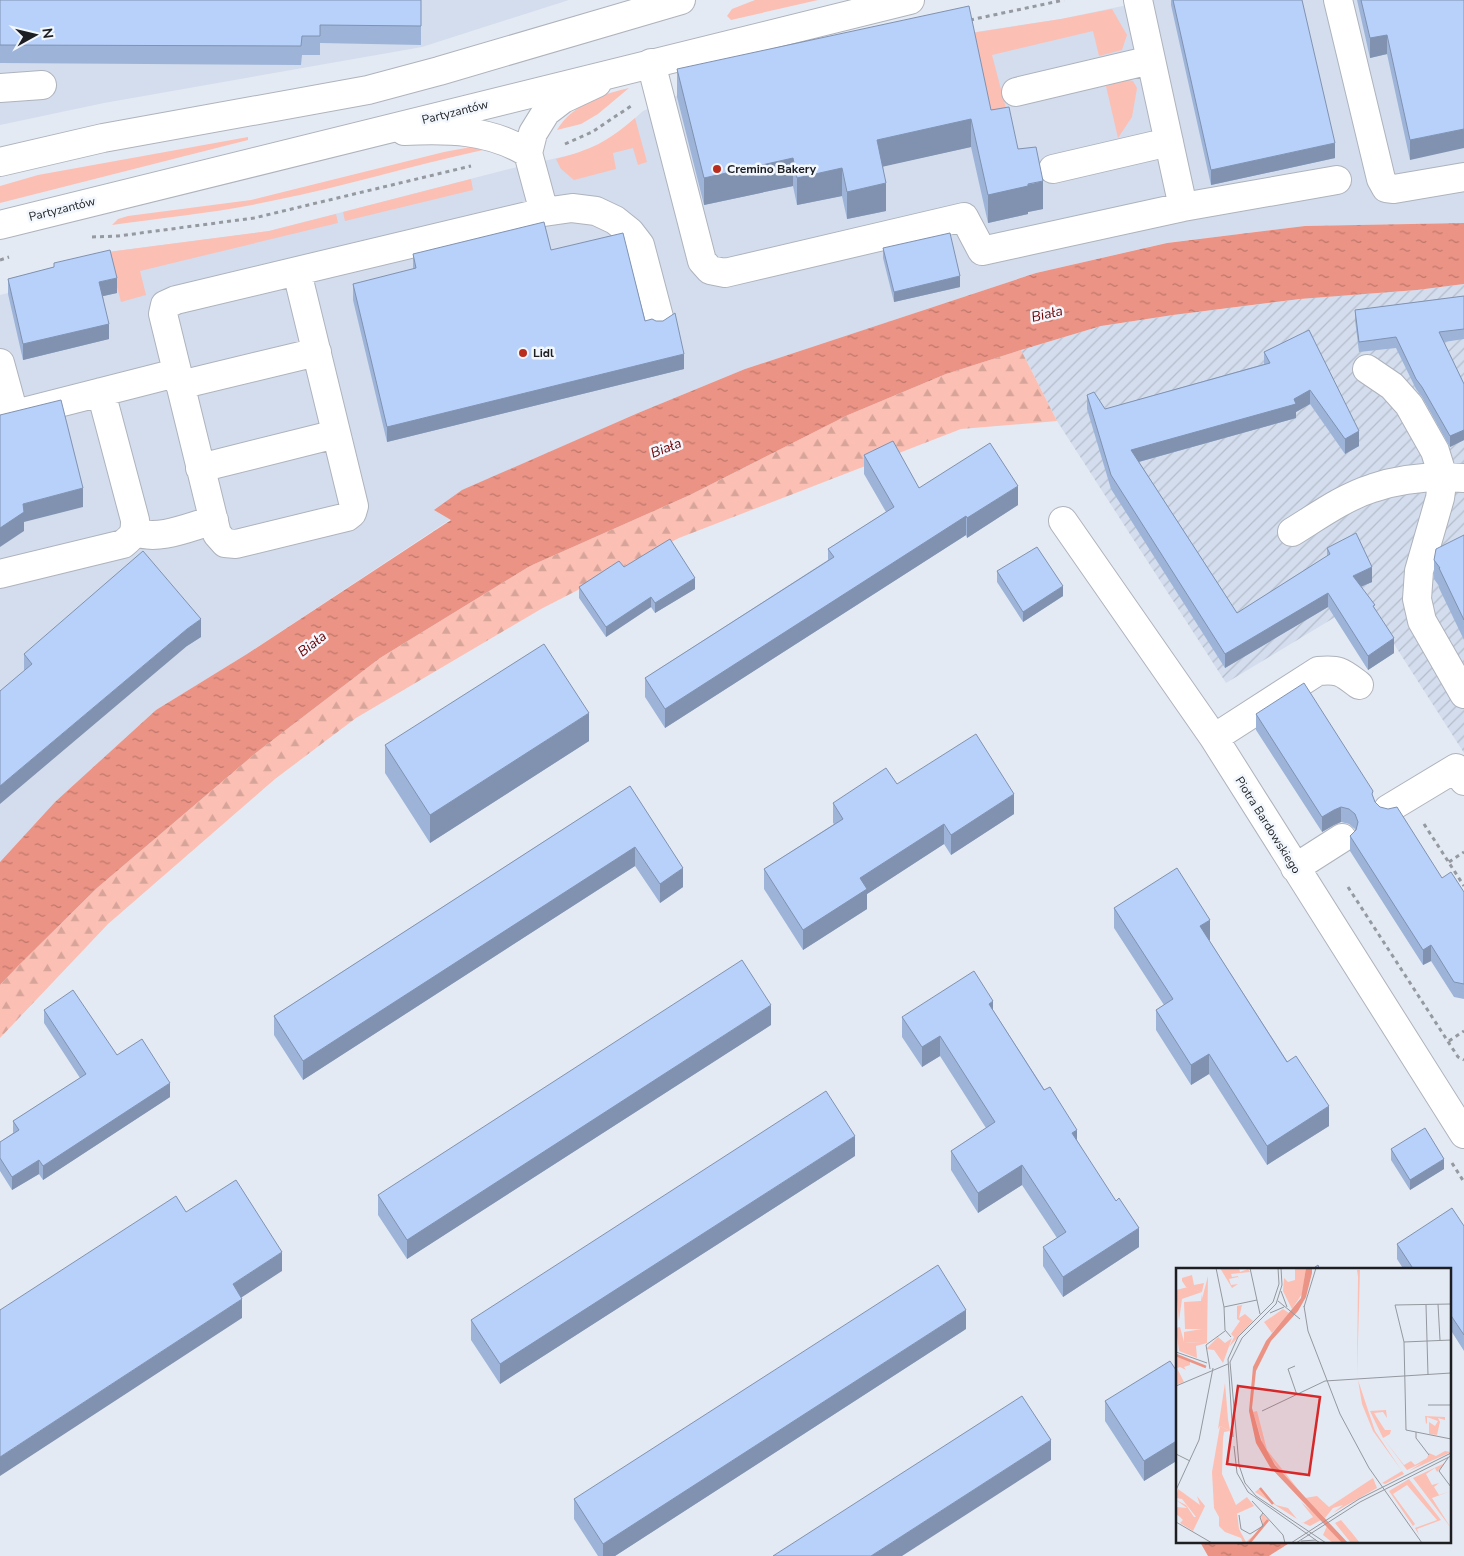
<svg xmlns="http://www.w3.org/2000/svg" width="1464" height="1556" font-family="'Nunito Sans',sans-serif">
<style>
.built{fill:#d3dded}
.industrial{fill:url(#industrial-furrows)}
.green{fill:#fcbfb4}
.forest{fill:url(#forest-firs)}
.water{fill:url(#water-ripples)}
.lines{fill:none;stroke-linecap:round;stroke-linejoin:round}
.minor-casing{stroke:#aeb3bc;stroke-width:30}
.major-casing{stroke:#aeb3bc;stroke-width:30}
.path{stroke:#9599a0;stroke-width:3;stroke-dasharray:4 4;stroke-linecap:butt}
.minor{stroke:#fff;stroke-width:28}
.major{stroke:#fff;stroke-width:28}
.wall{fill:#9db4d8}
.shaded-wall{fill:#8092b0}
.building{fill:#b7d1fb;stroke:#8092b0}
.poi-dot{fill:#ba2d1e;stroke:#f2f7fe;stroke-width:2}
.labels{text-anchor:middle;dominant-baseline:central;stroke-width:5;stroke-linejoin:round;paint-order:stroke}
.street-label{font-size:12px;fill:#1c1e22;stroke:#f2f7fe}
.poi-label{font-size:12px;font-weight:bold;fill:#1c1e22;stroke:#f2f7fe;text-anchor:start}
.water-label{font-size:14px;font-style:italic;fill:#6f0100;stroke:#f2f7fe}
.inset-river{fill:none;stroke:#eb9384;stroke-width:2.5}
.inset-road{fill:none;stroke:#94989f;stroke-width:1}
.view{fill:#d62828;fill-opacity:0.15;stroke:#d62828;stroke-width:2.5}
.inset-edge{fill:none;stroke:#1c1e22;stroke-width:2.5}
</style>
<defs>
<pattern id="industrial-furrows" width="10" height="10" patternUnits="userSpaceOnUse" patternTransform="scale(1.25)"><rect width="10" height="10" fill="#d3dded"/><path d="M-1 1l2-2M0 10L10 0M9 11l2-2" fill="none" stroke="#b5bdcb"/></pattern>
<pattern id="forest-firs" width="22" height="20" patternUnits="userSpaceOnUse" patternTransform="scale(1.25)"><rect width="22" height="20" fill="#fcbfb4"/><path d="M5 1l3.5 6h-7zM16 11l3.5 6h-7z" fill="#d7a49a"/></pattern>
<pattern id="water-ripples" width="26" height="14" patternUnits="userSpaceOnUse" patternTransform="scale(1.25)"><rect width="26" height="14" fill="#eb9384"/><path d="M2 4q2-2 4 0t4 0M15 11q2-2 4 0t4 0" fill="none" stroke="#be776c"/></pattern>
</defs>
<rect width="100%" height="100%" fill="#e4eaf3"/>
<path class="built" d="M0 0H569L422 47 104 103 0 125Z
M1151 0H1464V223L1305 226 1166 243 1036 273 745 369 638 413 462 491 435 510 451 519 247 654 156 710 55 802 0 862V295L52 282 108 252 269 231 509 169 579 153 595 147 614 137 643 111 676 96 969 33 1061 19Z"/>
<path class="industrial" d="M1464 284V753L1365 599 1226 683 1057 421 1021 350 1101 326 1173 315 1301 299 1417 290Z"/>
<path class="green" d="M755 0H818L731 20 727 16 732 9Z
M1112 9 1127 35 1122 50 1099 56 1093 31 992 55 1012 131 994 135 972 33 1061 19Z
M1128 80 1133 81 1137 88 1132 117 1118 138 1106 86Z
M629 88 598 114 581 124 557 130C572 105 602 94 629 88Z
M635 118 647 162 638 165 633 148 613 153 616 169 574 180 561 169 556 159C592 149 606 143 635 118Z
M248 137V140L0 203V186L38 175Z
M471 147 483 150C413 165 346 186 276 200 222 212 167 217 112 225L118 219 128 216 251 200 444 152Z
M471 179 473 190 345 221 343 212Z
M336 214 338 223 140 271 146 295 121 302 108 252 269 231Z"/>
<path class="forest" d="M1021 350 1057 421 961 429 679 538 541 609 356 718 275 779 108 924 0 1038V985L18 966 97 888 257 752 380 658 530 566 690 495 848 415 946 374Z"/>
<path class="water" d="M1464 223V284L1417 290 1300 299 1173 315 1101 326 1021 350 946 374 848 415 690 495 530 566 380 658 257 752 97 888 18 966 0 985V862L55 802 156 710 247 654 451 520 434 510 462 490 638 413 745 369 1036 273 1167 243 1305 226Z
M1200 1542H1291L1269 1556H1208Z"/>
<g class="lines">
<g class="minor-casing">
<path id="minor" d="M1138 0 1183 207
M1338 0 1381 179 1386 188 1394 189 1464 177
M651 63 702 261 710 270 725 273 964 217 982 251 1183 207 1337 180
M0 88 42 85
M1016 92 1151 60
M404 131C448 129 489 129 528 153
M1053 169 1169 142
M544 212 572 208 596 211 615 220 630 232 640 245 660 321
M297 272 354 506 352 513 347 517 236 544 225 543 217 534 163 314 165 305 176 300 544 212 528 153 533 133 546 112 563 99 597 83
M0 363 14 414
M1367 369 1392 386 1409 405 1435 451 1443 477 1440 498 1419 571 1417 599 1422 621 1464 694
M180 385 317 352
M0 418 176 373
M200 468 336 434
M1063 521 1214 738 1464 1134
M135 532C159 541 189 527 214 520
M1292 532C1318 516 1344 497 1373 488 1402 478 1434 476 1464 478
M0 574 123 544C133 536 135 534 135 520L101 392
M1214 738 1318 671C1340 669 1342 672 1359 685
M1388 809 1456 768 1464 781
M1295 868 1342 838"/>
</g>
<g class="major-casing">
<path id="major" d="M0 162 103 138 368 90 439 71 681 0
M0 225 910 0"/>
</g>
<path class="path" d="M970 20 1064 0
M565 144 592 132 631 106
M92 237 118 236 254 218 471 166
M0 260 9 257
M1424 824 1464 886
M1449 862 1464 852
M1348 887 1458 1057 1464 1060
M1449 1041 1464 1031
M1452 1163 1464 1182"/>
<use href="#minor" class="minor"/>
<use href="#major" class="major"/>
</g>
<path class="wall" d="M0 0H421V45L320 43V55H302L301 65 0 63Z
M1171 0H1302L1335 158 1211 185 1171 5Z
M1357 0H1464L1410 160 1387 54 1370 58Z
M677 69 991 110 1018 149 1043 209 1028 212V214L988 223 971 147 883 166 886 211 847 219 842 196 797 205 793 186 704 205 677 97Z
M883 248 960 287 894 302 883 258Z
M551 250 645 321H663L684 369 387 442 353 300V284L413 269V254Z
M54 263 117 293 103 296 109 339 23 360 8 294V279L54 267Z
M1464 296V339L1444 342 1464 384V440L1450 447 1422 397 1416 389 1396 348 1359 352 1355 320V310Z
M1309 330 1359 446 1345 454 1310 404 1296 412V418L1139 462 1237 613 1327 556V548L1372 582 1361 587 1375 609 1394 653 1368 670 1328 607 1225 668 1111 489 1087 409V395L1105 409 1264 364V352Z
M864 455 919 488 1018 505 967 538 966 535 665 728 645 697V678L828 560V549L886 512 864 474Z
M1464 535V640L1439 588V586L1434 579V560Z
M624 567 695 589 655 613 651 607 606 637 579 598V587Z
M997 571 1063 596 1023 622 997 582Z
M201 637 187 646 24 670V654Z
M1256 714 1373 797 1375 802 1442 878 1464 892V999L1454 997 1431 961 1423 965 1350 851V836L1355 831V829L1349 824 1341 822 1334 825 1322 832 1256 730Z
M589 741 430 843 385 773V745Z
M897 784 1014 814 951 855 944 844 867 894V909L803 950 764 889V869L834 824 833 823V803Z
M630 786 683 887 660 903 635 866 303 1080 274 1035V1016Z
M1114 908 1210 940H1209L1329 1126 1267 1165 1209 1074 1191 1085 1156 1030V1010L1164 1005 1114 928Z
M44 1010 117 1055 170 1097 43 1180 39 1174 12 1190 0 1171V1142L13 1133V1121L80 1078 44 1023Z
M993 1010 1077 1140 1139 1247 1063 1297 1043 1266V1247L1057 1238 1022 1185 978 1213 951 1170V1151L986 1128 940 1056 922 1067 902 1037V1017Z
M771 1025 407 1259 378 1215V1195Z
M1391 1149 1444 1169 1410 1190 1391 1160Z
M855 1156 500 1384 471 1340V1320Z
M1464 1226V1351L1450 1329V1270H1404L1397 1259V1244Z
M966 1329 615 1556H598L574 1519V1499Z
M1176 1370H1178V1460L1144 1481 1105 1421V1401Z"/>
<path class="shaded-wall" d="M1387 35V54L1370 58V38Z
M971 119V147L877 168V140Z
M1464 129V148L1410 160V140Z
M1335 143V158L1211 185V170Z
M793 158V186L704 205V178Z
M842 168V196L797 205V178Z
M1043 181V209L1028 212V214L988 223V195Z
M886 183V211L847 219V192Z
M960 276V287L894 302V292Z
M117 278V293L99 297V282Z
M109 324V339L23 360V344Z
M684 354V369L387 442V427Z
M1310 390V404L1296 412V418L1131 464V450L1294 399Z
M1464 430V440L1450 447V436Z
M1359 431V446L1345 454V439Z
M1018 486V505L967 538V518Z
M83 488V507L24 522V531L0 547V528L23 504Z
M966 516V535L665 728V709Z
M1372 567V582L1353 590V576Z
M695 578V589L655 613V603Z
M1063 586V596L1023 622V612Z
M1328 593V607L1225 668V654Z
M651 597V607L606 637V627Z
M201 619V637L187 646 0 804V786L187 629Z
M1394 638V653L1368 670V656Z
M589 713V741L430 843V815Z
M1014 794V814L951 855V835Z
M1341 807V822L1334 825 1322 832V817L1334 810Z
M944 824V844L867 894V909L803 950V930L860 878Z
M635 847V866L303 1080V1061Z
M683 868V887L660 903V884Z
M1210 920V940L1200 946V926Z
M1431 945V961L1423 965V950Z
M993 1001V1021L989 1004Z
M771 1005V1025L407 1259V1240Z
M940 1036V1056L922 1067V1047Z
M1209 1054V1074L1191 1085V1065Z
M170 1083V1097L43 1180V1166Z
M1329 1106V1126L1267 1165V1146Z
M1077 1130V1150L1072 1133Z
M855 1136V1156L500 1384V1364Z
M1444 1159V1169L1410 1190V1180Z
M39 1160V1174L12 1190V1177Z
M1022 1165V1185L978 1213V1193Z
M1139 1228V1247L1063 1297V1277Z
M282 1252V1271L233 1303V1284Z
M242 1299V1318L0 1476V1457Z
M966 1310V1329L615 1556H603V1544Z
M1051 1440V1460L902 1556H871Z
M1178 1440V1460L1144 1481V1461Z"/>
<path class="building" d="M0 0H421V26L320 25V36H302L301 46 0 45Z
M1173 0H1302L1335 143 1211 170Z
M1361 0H1464V129L1410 140 1387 35 1370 38Z
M969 6 991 110 1009 107 1018 149 1036 147 1043 181 1028 184V186L988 195 971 119 877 140 886 183 847 192 842 168 797 178 793 158 704 178 677 69Z
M544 222 551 250 623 233 645 321 652 319 656 321H663L675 313 684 354 387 427 353 284 416 268 413 254Z
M950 233 960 276 894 292 883 248Z
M110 250 117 278 99 282 109 324 23 344 8 279 54 267V263Z
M1464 296V329L1439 332 1464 384V430L1450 436 1422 387 1416 379 1396 337 1359 342 1355 310Z
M1309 330 1359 431 1345 439 1310 390 1294 399 1296 404 1131 450 1237 613 1330 554 1327 548 1356 533 1372 567 1353 576 1375 605 1373 606 1394 638 1368 656 1328 593 1225 654 1111 475 1087 395 1094 392 1105 409 1270 363 1264 352Z
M61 400 83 488 23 504 24 512 0 528V415Z
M893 441 919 488 990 443 1018 486 967 518 966 516 665 709 645 678 834 557 828 549 894 507 864 455Z
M1464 535V620L1439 568H1440L1434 560 1436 549Z
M670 539 695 578 655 603 651 597 606 627 579 587 619 561 624 567Z
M1037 547 1063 586 1023 612 997 571Z
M143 551 201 619 187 629 0 786V691L32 664 24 654Z
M544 644 589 713 430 815 385 745Z
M1304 683 1373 791 1372 794 1375 802 1380 807 1388 809 1397 807 1442 878 1451 872 1464 892V984L1454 982 1431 945 1423 950 1350 836 1356 830 1358 822 1355 814 1349 809 1341 807 1334 810 1322 817 1256 714Z
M976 734 1014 794 951 835 944 824 860 878 867 889 803 930 764 869 843 819 833 803 886 768 897 784Z
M630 786 683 868 660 884 635 847 303 1061 274 1016Z
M1177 868 1210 920 1200 926 1287 1062 1296 1056 1329 1106 1267 1146 1209 1054 1191 1065 1156 1010 1173 999 1114 908Z
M742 960 771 1005 407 1240 378 1195Z
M974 971 993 1001 989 1004 1044 1090 1050 1087 1077 1130 1072 1133 1116 1201 1119 1198 1139 1228 1063 1277 1043 1247 1066 1232 1022 1165 978 1193 951 1151 995 1122 940 1036 922 1047 902 1017Z
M73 990 117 1055 142 1039 170 1083 43 1166 39 1160 12 1177 0 1158V1142L19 1130 13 1121 86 1074 44 1010Z
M826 1091 855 1136 500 1364 471 1320Z
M1425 1128 1444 1159 1410 1180 1391 1149Z
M236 1180 282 1252 233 1284 242 1299 0 1457V1310L176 1196 186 1212Z
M1452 1208 1464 1226V1335L1450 1314V1270H1414L1397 1244Z
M938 1265 966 1310 603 1544 574 1499Z
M1318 1265 1320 1270H1311Z
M1170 1361 1176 1370H1178V1440L1144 1461 1105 1401Z
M1022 1396 1051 1440 871 1556H773Z"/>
<g class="poi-dot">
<circle cx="717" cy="169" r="5"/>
<circle cx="523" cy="353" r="5"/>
</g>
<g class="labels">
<g class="street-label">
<text transform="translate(455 112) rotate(-14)">Partyzantów</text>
<text transform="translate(62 209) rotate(-14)">Partyzantów</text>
<text transform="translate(1268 825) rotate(58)">Piotra Bardowskiego</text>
</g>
<g class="poi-label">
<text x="727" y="169">Cremino Bakery</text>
<text x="533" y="353">Lidl</text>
</g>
<g class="water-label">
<text transform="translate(1047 314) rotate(-13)">Biała</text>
<text transform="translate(666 448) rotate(-21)">Biała</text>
<text transform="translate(312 644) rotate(-38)">Biała</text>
</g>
</g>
<g transform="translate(1176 1268)">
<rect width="275" height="275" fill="#e4eaf3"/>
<path d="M44 0H63L64 4 72 1 74 4 55 6 56 9 62 8 63 12 62 9 53 11 55 17 62 16 56 20ZM181 2H184L181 109 182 9ZM16 7 18 17 28 15 26 24 10 19 6 13V10ZM26 26 28 62 25 75 8 74V64L26 61H9L8 34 25 33ZM66 37 63 50 69 46 77 53 53 79 58 69 55 66 64 53 61 51V38ZM0 88 14 92V97L8 99 10 102 4 99 1 100 8 114 0 117ZM182 112 199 163 228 206 209 216 206 215 226 203 197 163 186 136ZM49 115 52 151 54 163 44 158 42 161ZM249 148 269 149V152L262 150 264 154 261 167 253 166V154L259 158 262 153 251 149V155L250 156ZM207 170 228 197 235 193 239 197 251 190 253 185 260 188 269 183 275 184 233 203 246 195 231 202ZM269 195 261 204 259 200 250 206 256 217 263 215 258 219 263 227 275 223 256 230 275 260 237 210ZM197 210 201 220 157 245 167 237 157 240 149 250 129 230 141 228 153 239ZM233 211 265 252 241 261 243 267 239 260 261 252 231 217 217 226 239 256 237 258 213 223ZM84 220 100 237 112 240 121 251 79 224ZM2 221 24 237 21 228 29 238 17 263 4 255 7 252 4 249 0 253 4 249 0 246V239L11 240 0 232 10 237 18 249H20L6 231 0 230ZM71 229 78 238 60 246V237ZM125 234 138 245 145 252 134 258 123 253 127 255 137 249ZM151 258 166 275H157L147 267Z" fill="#fcbfb4"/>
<path d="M32 8 31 75 20 78 21 90 3 83 0 60 4 59 8 74 25 75 26 31ZM12 19 26 24 6 31 3 53 0 22ZM210 142 211 150 207 144 198 145 209 162H215L214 166 207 170 194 143ZM81 143 91 182 129 230 108 209 88 180 77 144ZM44 158 54 163 48 164 47 171 46 206 60 237 63 261 70 274 87 259 85 248 87 246 93 253 75 275H67L65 270 49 264 43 258V249L38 240 36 204Z" fill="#fcbfb4"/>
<path d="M119 0H130L126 26 116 41 107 23 108 10 112 14 119 12ZM107 41 113 45 96 65 88 54ZM42 69 49 75 56 70 47 95 38 82 30 81ZM165 252 176 265 184 275H175L159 255Z" fill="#fcbfb4"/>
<path d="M130 0H136V5L130 29 122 43 95 73 80 103 76 140 85 172 99 197 172 275H166L94 199 80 175 73 143 77 99 90 73 125 30Z" fill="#eb9384"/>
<path class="inset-river" d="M0 87 30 99M84 220 97 236M73 275 92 252"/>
<path class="inset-road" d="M40 0 48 39 49 62 55 69M74 0 84 46M105 0 106 17 100 36 66 70 54 94 63 197 69 215 80 228 150 275M105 23 111 39M102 33 124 51M262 36 264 72M275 36 219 37 228 74 230 162 275 171M250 37 252 107M128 38 132 63 164 146 193 200 246 275M48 39 81 32M128 39 140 0M94 45 108 39M228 74 275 72M0 84 31 95M119 98 112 101 121 127M34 101 30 77 49 63M149 113 275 105M0 118 52 96M252 137H275M86 143 149 113M240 164V170L253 187M57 169 52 91 62 69 97 34 103 16 102 0M58 178 61 205 72 224 144 275M0 186 14 193M272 190 263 203 275 219M0 222 23 172 37 100M76 233 107 267 109 275M63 247 65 261 74 266 87 258 84 249 87 245M0 254 36 275M125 273 140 272M115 275 183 231 275 185M120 275 184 234 275 188"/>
<path class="view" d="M62 118 144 129 133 207 51 196Z"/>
<rect width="275" height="275" class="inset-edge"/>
</g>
<g transform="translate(35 35) rotate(82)" stroke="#f2f7fe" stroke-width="4" paint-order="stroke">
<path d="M0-4L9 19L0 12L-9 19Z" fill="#1c1e22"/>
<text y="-8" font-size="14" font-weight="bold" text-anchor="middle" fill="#1c1e22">N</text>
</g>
</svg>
